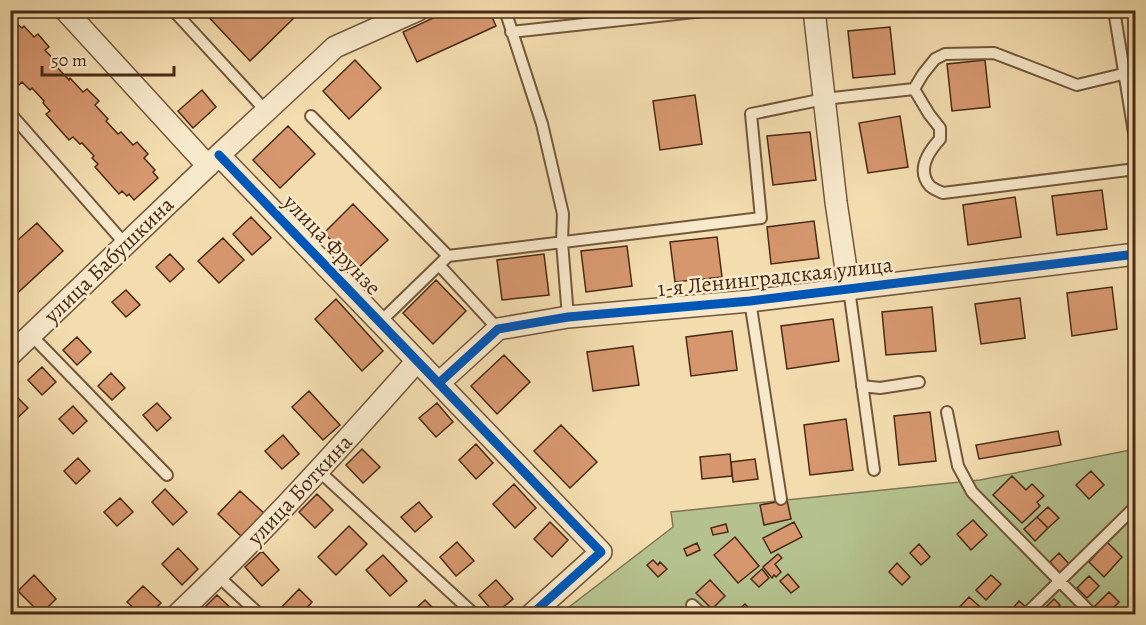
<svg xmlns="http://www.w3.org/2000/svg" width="1146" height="625" font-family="Alegreya,serif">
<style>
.green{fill:#b5c28f;stroke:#7f7652;stroke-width:1.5}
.building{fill:#d6976e;stroke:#492a14;stroke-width:1.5}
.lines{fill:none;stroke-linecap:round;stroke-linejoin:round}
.service-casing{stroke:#74573b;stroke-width:14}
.minor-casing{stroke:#74573b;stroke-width:24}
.service{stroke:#f7e9cb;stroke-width:10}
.minor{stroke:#f7e9cb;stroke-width:21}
.cycleway-casing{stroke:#f7e9cb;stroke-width:13}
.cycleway{stroke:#0057b8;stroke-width:9}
.labels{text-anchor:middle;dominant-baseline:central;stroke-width:5;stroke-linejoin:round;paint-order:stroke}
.street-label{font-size:22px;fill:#492a14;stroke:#f7e9cb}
</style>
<rect width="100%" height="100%" fill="#f3ddaf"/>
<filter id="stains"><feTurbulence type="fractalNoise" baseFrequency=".00333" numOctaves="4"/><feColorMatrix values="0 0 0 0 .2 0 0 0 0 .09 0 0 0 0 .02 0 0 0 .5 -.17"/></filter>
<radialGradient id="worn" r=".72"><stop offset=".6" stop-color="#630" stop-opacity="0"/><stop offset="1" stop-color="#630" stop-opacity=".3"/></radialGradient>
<path class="green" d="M1130 450 1135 454V614H560L673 527 671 512 980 480Z"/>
<path class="building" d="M202 10H293L297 15 250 61Z
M450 10H489L496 26 417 62 403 32Z
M539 10H587V12L540 16Z
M17 24 22 28 24 26 34 37 38 34 49 47 45 50 58 64 56 66 69 80 70 78 83 92 87 89 99 101 95 105 108 119 106 121 118 134 121 132 133 145 137 142 148 154 144 158 155 170 153 172 158 178 134 200 129 194 127 196 122 191 119 194 95 167 98 164 92 158 94 156 82 143 80 144 73 137 69 140 46 114 50 111 43 103 44 101 32 88 30 90 22 82 19 85 10 76V30Z
M890 27 895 74 853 78 848 31Z
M355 60 381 88 349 119 323 91Z
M985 60 990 107 952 111 947 64Z
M202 90 216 107 193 128 178 111Z
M695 95 702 144 660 150 653 101Z
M900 116 908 167 868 173 859 123Z
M288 126 315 154 280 188 253 160Z
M810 132 816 180 773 185 767 136Z
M1102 190 1107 229 1057 235 1052 196Z
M1015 197 1021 237 968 245 963 205Z
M353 204 388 240 358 268 324 233Z
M251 217 271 238 252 255 233 234Z
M814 221 819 258 771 264 767 227Z
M37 223 63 251 10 300V247Z
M717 237 722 277 675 282 670 242Z
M223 238 244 260 219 283 198 261Z
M627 246 632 286 586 292 581 251Z
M170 254 184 269 170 282 156 267Z
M544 254 549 295 502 300 497 260Z
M436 280 466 311 433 344 403 313Z
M1112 287 1117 329 1072 336 1067 293Z
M126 290 140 305 126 317 112 302Z
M1020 298 1025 338 981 344 975 304Z
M336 299 383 351 362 371 315 319Z
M932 307 936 351 886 355 882 312Z
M833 319 839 361 787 369 781 326Z
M732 331 737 370 691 376 686 337Z
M77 337 91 352 77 365 63 350Z
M633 346 639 385 593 391 587 352Z
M504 355 530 382 497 414 471 386Z
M42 367 56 382 42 395 28 380Z
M111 373 125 388 112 400 98 386Z
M10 390 28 408 10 425Z
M309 391 340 425 323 440 292 407Z
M157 403 171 418 157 431 143 415Z
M437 403 453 422 436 437 419 418Z
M73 406 87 421 73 434 59 419Z
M930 412 936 461 899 465 894 416Z
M846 419 853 470 810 475 804 425Z
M561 425 597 462 570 488 534 451Z
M1058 431 1061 445 979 459 976 445Z
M283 435 299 454 282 469 265 451Z
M476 444 493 463 476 479 459 460Z
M362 449 380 467 363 483 346 465Z
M730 454 732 476 702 479 700 457Z
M78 458 90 471 76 484 64 471Z
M755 459 758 479 733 482 731 462Z
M1091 471 1104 485 1089 499 1076 485Z
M1012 476 1026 490 1032 484 1044 496 1037 502 1040 506 1022 523 993 495Z
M514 484 536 508 515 528 493 504Z
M165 489 187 512 173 525 152 502Z
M240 491 266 515 243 538 218 514Z
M317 494 333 510 315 528 299 512Z
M120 498 133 512 117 526 104 512Z
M787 500 791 519 764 525 760 505Z
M419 502 432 517 415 532 401 517Z
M1048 507 1059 518 1048 528 1037 517Z
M1037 517 1048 528 1035 541 1024 529Z
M973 520 987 535 971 550 957 534Z
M550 522 568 540 552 557 534 539Z
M794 522 802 537 771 553 763 538Z
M726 524 728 532 713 535 711 528Z
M349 526 367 544 336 575 318 557Z
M735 537 759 566 738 583 714 555Z
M457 542 474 561 456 576 440 557Z
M1107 542 1122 557 1104 577 1089 562Z
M697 543 700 550 687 556 684 549Z
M919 544 930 557 921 565 910 553Z
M178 548 198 569 182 585 162 564Z
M262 551 279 570 262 586 245 567Z
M1059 553 1070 565 1061 574 1050 562Z
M778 554 782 558 775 564 781 572 776 577 774 575 772 578 763 567Z
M383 555 407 581 390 596 366 570Z
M653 560 658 565 660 562 667 569 658 577 647 565Z
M897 563 910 577 902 585 889 572Z
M762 569 769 578 759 587 751 579Z
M788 574 799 587 791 593 780 581Z
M34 575 56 599 41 614 18 591Z
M991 575 1001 584 986 600 976 590Z
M1089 576 1099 586 1087 598 1077 588Z
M496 580 513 599 495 614 479 595Z
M710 580 725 596 712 609 696 593Z
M143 586 161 603 150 614H140L127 602Z
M299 589 312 602 301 614H287L280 609Z
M1109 592 1119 602 1107 614H1103L1095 606Z
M217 595 237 614H198Z
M969 597 988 614H957L955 612Z
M1054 599 1060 605 1052 614H1039Z
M425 600 439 614H410Z
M1019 601 1026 607 1018 614H1010L1009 613Z
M745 604 755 614H734Z"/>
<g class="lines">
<g class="service-casing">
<path id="service" d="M173 10 266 111
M505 10 542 124 563 214 562 242 568 317
M1114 10 1136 145
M10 13 13 10
M511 32 713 10
M914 89 923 74 935 59 945 54 994 53 1077 85 1123 74
M10 113 126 245
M311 116 448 256 439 265 498 329
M849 289 874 470
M750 301 781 499
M379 323 448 256 761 218 751 114 824 99 914 89 929 114 940 128V139C929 151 916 170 930 186 933 189 939 191 943 193L1136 169
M31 335 167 475
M862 386 880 388 919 382
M947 412 958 466 972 492 1092 614
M319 471 474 614
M218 576 259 614
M692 605 702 614
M1026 614 1136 506"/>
</g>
<g class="minor-casing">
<path id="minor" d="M65 10 208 166
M814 10 836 202 849 289
M219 155 601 552 532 614
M10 355 219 155 335 47 418 10
M439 383 498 329 568 317 750 301 1136 254
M178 614C262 534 340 448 417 361"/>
</g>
<use href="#service" class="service"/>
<use href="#minor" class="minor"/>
<g class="cycleway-casing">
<path id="cycleway" d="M219 155 601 552 532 614
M439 383 498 329 568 317 750 301 1136 254"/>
</g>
<use href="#cycleway" class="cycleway"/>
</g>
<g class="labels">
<g class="street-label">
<text transform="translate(332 245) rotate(46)">улица Фрунзе</text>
<text transform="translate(109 260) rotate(-44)">улица Бабушкина</text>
<text transform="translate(775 277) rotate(-6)">1-я Ленинградская улица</text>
<text transform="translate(300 490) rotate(-47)">улица Боткина</text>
</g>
</g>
<rect width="1146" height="625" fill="none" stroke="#f3ddaf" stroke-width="36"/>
<rect x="12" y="12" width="1122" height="601" fill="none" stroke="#492a14" stroke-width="3"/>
<rect x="18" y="18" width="1110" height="589" fill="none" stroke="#492a14" stroke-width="1.5"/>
<path d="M42 66v9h132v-9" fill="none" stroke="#492a14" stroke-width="3"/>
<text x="51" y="66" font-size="18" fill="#492a14" stroke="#f7e9cb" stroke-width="4.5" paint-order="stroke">50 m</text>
<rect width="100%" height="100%" filter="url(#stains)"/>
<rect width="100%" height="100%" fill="url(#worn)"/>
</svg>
